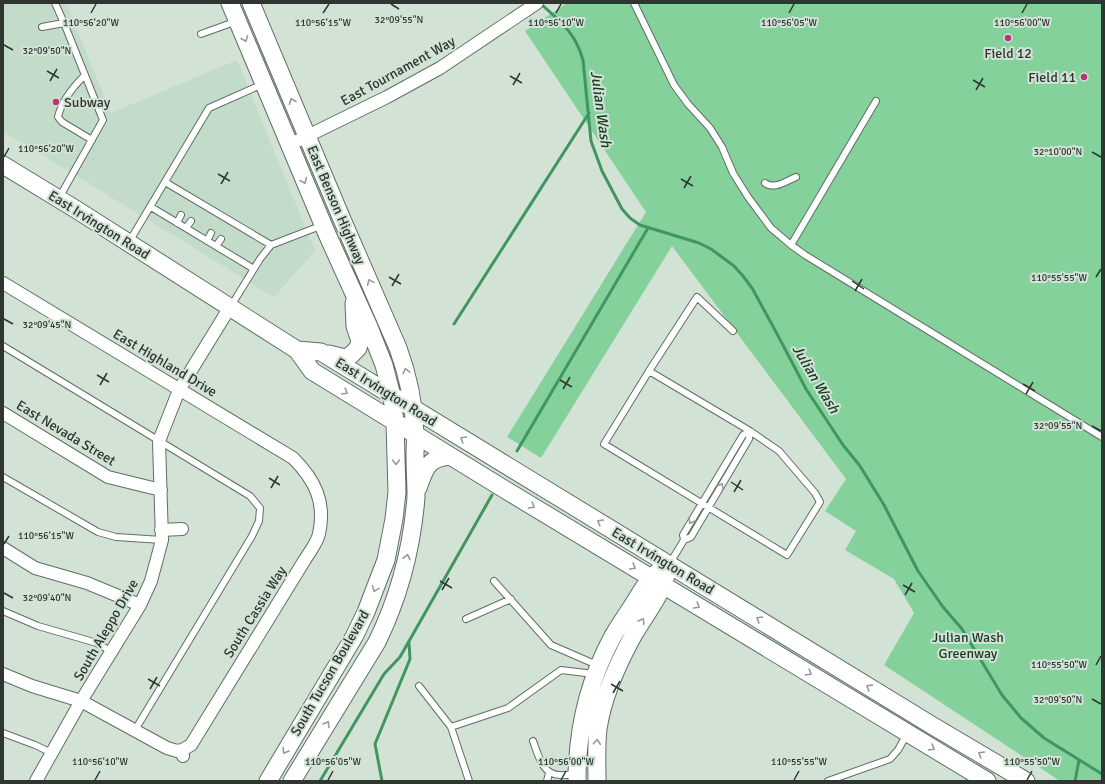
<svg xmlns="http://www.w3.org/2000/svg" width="1105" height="784" font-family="Signika,sans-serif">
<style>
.built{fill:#c3dbc9}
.green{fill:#84d19c}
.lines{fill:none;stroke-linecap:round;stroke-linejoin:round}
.stream{stroke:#419660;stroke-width:3}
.service-casing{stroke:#5f6f63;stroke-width:8}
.minor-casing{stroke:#5f6f63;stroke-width:14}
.secondary-casing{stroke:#5f6f63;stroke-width:19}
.service{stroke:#fff;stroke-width:6}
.minor{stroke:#fff;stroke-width:12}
.secondary{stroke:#fff;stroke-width:17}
.oneway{stroke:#979a98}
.ticks{fill:none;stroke:#2f3631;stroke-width:1.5}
.poi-dot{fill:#b83479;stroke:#d2e3d6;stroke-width:1.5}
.labels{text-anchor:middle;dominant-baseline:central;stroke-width:4;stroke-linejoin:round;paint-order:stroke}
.poi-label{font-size:14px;fill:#2f3631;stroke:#d2e3d6}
.street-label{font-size:14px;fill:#2f3631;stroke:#d2e3d6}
.park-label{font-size:14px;fill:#183b24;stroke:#d2e3d6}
.water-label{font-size:15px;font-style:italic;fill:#183c25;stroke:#d2e3d6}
.ticks-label{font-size:10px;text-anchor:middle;fill:#2f3631;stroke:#d2e3d6;stroke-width:4;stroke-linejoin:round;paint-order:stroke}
</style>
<rect width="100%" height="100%" fill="#d2e3d6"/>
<path class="built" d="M3 3H66L111 113 237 60 315 251 274 297 3 131Z"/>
<path class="green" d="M567 3H1102V781H1060L884 665 914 613 894 579 845 550 856 531 825 511 846 479 672 246 541 458 507 437 646 212 525 31Z"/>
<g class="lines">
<path class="stream" d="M540 3C561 22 575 32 583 60L591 141 602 171 622 209 630 218 640 225 699 243 711 249 734 266 743 276 752 288 775 330 806 389 843 445 860 466 884 505 918 571 943 607 962 629 1002 695 1021 718 1044 738 1102 774
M454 324 589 113
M517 451 648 228
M320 781 384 674 400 657 492 495
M382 781 375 744 410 659 409 643
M1075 781 1079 760"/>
<g class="service-casing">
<path id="service" d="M55 3 64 23
M634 3 674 85 688 104 710 128 722 147 733 173 748 197 771 228 791 245 805 255 1102 437
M42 27 64 23 103 120 59 198
M201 34 237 21
M85 75C74 86 61 102 58 117L62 122 92 140
M165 182 271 245
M765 183C774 190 786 181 796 177
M151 207 254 269
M177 223 181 215
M186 228 191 221
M207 241 211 233
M129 242 209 108 263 84
M791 245 876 101
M216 246 221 239
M231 306 260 259 271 245 323 225
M3 346 250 496 260 508 259 521 252 536 135 730
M649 371 750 431 779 451 815 493 820 502 787 555 604 444Z
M649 371 697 297 733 331
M3 477 98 532 116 537 162 540
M670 563 684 540 691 537 749 439 750 431 743 435 683 535 684 540
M494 581 551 645 597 665
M3 611 38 626 97 643 112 652
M466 619 511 599
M419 686 451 727
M3 733 35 745 52 753
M533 741C538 754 542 775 560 775 565 776 571 774 576 773
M469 781 451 727 508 708 561 670 594 674
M547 781 549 773
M828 781 890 759 898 750 907 734"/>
</g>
<g class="minor-casing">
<path id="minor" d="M289 145 387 97 440 68 537 3
M3 283 293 458C315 480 326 502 319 534 317 543 309 553 304 561L191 745 182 750 183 756
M3 413 108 477 161 490
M161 530 182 529
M3 548 35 568 87 583 140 605
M3 674 32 686 81 701 167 748 177 751 182 750
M36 781 81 701 140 605 151 581 162 540 159 441 179 390 230 307"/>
</g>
<g class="secondary-casing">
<path id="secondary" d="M230 3 327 234 369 327 384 365 392 396 395 423 397 492 394 519 386 560 366 612 354 637 268 781
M251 3 341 217 398 348C408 375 414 404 415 433 416 440 415 448 415 455 415 469 416 483 416 497 412 548 399 597 377 642L292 781
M3 165 77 210 297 350 312 371 504 489 987 781
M297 350 321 352 933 726 1026 781
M329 354 345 358 351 355 358 348 360 341 355 326 354 303
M418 488C425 469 427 458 450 456
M577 781C577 731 589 680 613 636 619 626 625 617 631 608 640 594 647 580 659 571
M597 781C597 764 596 746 598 729 603 695 618 663 634 634 645 615 661 596 666 575"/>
</g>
<use href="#service" class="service"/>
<use href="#minor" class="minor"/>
<use href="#secondary" class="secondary"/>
</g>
<defs><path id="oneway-chevron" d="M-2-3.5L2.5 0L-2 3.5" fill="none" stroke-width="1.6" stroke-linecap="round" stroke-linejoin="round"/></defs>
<g class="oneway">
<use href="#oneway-chevron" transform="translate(245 39) rotate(67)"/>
<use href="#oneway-chevron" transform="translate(292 101) rotate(-112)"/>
<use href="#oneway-chevron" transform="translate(304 181) rotate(67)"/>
<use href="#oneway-chevron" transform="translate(370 282) rotate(-114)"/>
<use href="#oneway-chevron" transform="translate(406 371) rotate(-103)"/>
<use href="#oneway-chevron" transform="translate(345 392) rotate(31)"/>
<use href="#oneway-chevron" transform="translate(463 439) rotate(-149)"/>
<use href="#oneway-chevron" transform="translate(396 462) rotate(89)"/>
<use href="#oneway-chevron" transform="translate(721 486) rotate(-59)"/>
<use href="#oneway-chevron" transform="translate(532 506) rotate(31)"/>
<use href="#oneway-chevron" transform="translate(691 521) rotate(121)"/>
<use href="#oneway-chevron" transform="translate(600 522) rotate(-149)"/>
<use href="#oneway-chevron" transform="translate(407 557) rotate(-78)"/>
<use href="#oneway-chevron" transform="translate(633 567) rotate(31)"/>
<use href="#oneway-chevron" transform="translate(375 589) rotate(111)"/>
<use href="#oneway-chevron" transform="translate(697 606) rotate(31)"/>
<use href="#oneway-chevron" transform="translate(759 619) rotate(-149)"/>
<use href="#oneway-chevron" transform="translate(642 621) rotate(-59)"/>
<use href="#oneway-chevron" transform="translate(809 673) rotate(31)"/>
<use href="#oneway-chevron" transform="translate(869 687) rotate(-148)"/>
<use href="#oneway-chevron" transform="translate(327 724) rotate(-59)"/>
<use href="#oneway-chevron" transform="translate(597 742) rotate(-86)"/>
<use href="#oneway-chevron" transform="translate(932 748) rotate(31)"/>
<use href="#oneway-chevron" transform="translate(285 751) rotate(121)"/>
<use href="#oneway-chevron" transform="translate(981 754) rotate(-149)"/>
</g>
<path class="ticks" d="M391 4 399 9M91 13 96 4M323 13 329 4M556 13 561 4M789 13 794 4M1022 13 1027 4M4 45 13 50M47 71 59 78M510 76 522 83M973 80 985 87M50 81 57 69M513 85 520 73M976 90 983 78M1092 152 1101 157M4 157 9 148M218 174 230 181M681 179 693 186M221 184 228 172M684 188 691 176M389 277 401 284M1096 277 1101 269M852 281 864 289M392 286 399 274M855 291 862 279M4 319 13 324M97 375 109 382M560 380 572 387M1023 384 1035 391M100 385 107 373M563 389 570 377M1026 394 1033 382M1092 426 1101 431M269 478 280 485M731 482 743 490M271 488 278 476M734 492 741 480M4 544 9 536M440 581 452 588M903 585 915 592M442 590 449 578M4 593 13 598M905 595 912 583M1096 665 1101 656M148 679 160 686M611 684 623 691M150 689 157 677M613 693 620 681M1092 699 1101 704M95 780 100 771M328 780 333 771M561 780 566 771M794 780 799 771M1027 780 1032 771"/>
<g class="poi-dot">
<circle cx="1008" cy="38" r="4"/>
<circle cx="1084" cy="77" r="4"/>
<circle cx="56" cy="102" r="4"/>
</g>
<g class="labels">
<g class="poi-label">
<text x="1008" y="53">Field 12</text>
<text x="1076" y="77" text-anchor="end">Field 11</text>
<text x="64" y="102" text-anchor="start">Subway</text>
</g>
<g class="street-label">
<text transform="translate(398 71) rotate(-29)">East Tournament Way</text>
<text transform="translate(336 205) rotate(67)">East Benson Highway</text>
<text transform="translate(99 225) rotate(32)">East Irvington Road</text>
<text transform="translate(165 363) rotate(31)">East Highland Drive</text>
<text transform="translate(386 392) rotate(32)">East Irvington Road</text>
<text transform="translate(66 433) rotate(31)">East Nevada Street</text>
<text transform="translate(663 561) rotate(31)">East Irvington Road</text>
<text transform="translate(255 612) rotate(-58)">South Cassia Way</text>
<text transform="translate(106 630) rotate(-60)">South Aleppo Drive</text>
<text transform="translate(330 673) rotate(-60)">South Tucson Boulevard</text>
</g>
<g class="park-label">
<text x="968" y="637">Julian Wash<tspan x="968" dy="16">Greenway</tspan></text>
</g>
<g class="water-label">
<text transform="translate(601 109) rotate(82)">Julian Wash</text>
<text transform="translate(816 379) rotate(59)">Julian Wash</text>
</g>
</g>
<g class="ticks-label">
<text x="399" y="23">32°09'55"N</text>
<text x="91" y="26">110°56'20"W</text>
<text x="323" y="26">110°56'15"W</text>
<text x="556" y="26">110°56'10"W</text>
<text x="789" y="26">110°56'05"W</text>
<text x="1022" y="26">110°56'00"W</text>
<text x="47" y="54">32°09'50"N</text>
<text x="46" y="152">110°56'20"W</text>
<text x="1058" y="155">32°10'00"N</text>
<text x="1059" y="281">110°55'55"W</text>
<text x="47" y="328">32°09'45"N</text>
<text x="1058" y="429">32°09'55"N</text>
<text x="46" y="539">110°56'15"W</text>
<text x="47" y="601">32°09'40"N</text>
<text x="1059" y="668">110°55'50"W</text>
<text x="1058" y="703">32°09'50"N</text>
<text x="100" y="765">110°56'10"W</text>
<text x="333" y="765">110°56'05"W</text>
<text x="566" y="765">110°56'00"W</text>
<text x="799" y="765">110°55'55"W</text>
<text x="1032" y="765">110°55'50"W</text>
</g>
<rect width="1105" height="784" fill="none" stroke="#2f3631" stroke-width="8"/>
</svg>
